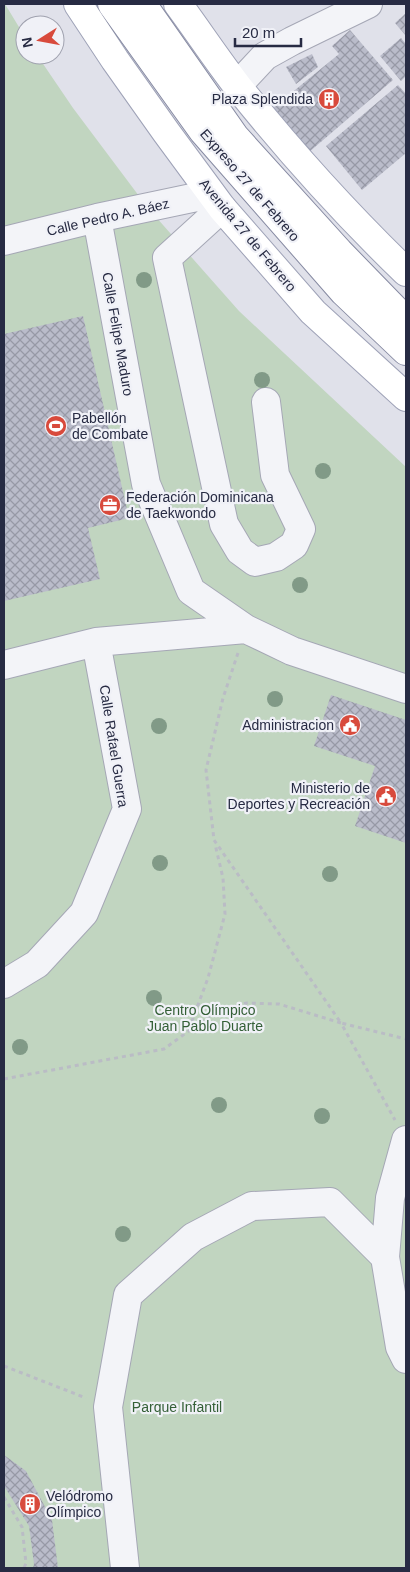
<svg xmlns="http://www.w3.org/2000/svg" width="410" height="1572" font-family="Arial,sans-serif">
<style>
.park{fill:#c1d5c0}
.building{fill:url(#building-cross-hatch)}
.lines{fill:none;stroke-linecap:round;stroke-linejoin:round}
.minor-casing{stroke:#a5a7b5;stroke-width:30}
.major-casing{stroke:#9ea2b7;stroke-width:30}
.highway-casing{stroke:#868aa2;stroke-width:30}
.path{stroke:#babcc5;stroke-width:3;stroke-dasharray:4 4;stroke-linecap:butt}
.minor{stroke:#f3f4f8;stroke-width:28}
.major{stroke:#fff;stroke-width:28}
.highway{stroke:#fff;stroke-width:28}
.tree{fill:#819a87}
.labels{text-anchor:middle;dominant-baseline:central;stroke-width:4.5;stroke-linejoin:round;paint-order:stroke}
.poi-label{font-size:14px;fill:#272b43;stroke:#f0f1f7;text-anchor:end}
.street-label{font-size:14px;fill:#272b43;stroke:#f0f1f7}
.park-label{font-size:14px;fill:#335f36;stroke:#f0f1f7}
</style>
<defs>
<pattern id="building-cross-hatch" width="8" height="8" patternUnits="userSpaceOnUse" patternTransform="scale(1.25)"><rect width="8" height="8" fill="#babcca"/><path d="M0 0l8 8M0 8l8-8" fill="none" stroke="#9799a6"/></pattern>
</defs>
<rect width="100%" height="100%" fill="#e0e1ea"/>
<path class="park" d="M4 4H5L25 37V55H37L73 108 148 208 239 311 406 467V1568H4Z"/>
<path class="building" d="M406 13V36L395 23Z
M350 30 393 80 308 153 273 108 339 54 332 46Z
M401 38 406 44V76L401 81 380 56Z
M312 54 318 67 296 84 286 67Z
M398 85 406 94V153L362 190 326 146Z
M83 316 129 518 88 528 100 579 4 601V334Z
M331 695 406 720V843L355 826 375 766 314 746Z
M4 1455 26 1471 52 1520 58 1568H33L34 1564 29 1526 4 1486Z"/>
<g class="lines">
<g class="minor-casing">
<path id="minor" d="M237 86 265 56 292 41 368 4
M222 208 167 258 224 524 240 551 255 562 276 557 294 545 301 529 275 475 266 402
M97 218 146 484 191 591 246 629 292 651 406 689
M4 241 97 218 211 194
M4 665 96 642 246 629
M4 984 37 964 84 913 127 809 96 642
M406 1140 390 1198 385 1257 400 1347 406 1359
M125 1568 108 1407 128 1295 193 1237 252 1206 330 1202 385 1257"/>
</g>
<g class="major-casing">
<path id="major" d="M78 4 115 60 166 132 222 208 313 312 406 397
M178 4C198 31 217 60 238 87 290 152 346 214 406 272"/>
</g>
<g class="highway-casing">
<path id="highway" d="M112 4 203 131 344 292 406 351
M142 4 235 137 339 252 406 321"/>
</g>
<path class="path" d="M238 653 223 698 206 770 214 840 341 1023 406 1039
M189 1029 208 978 225 914 223 878 215 844
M4 1079 164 1049 216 1011 247 1003 279 1004 341 1023 395 1120
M4 1366 86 1398
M4 1497 22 1527 26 1563 24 1568"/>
<use href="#minor" class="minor"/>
<use href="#major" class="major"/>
<use href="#highway" class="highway"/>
</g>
<g class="tree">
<circle cx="144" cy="280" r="8"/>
<circle cx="262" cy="380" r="8"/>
<circle cx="323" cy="471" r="8"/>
<circle cx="300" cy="585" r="8"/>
<circle cx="275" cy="699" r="8"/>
<circle cx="159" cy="726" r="8"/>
<circle cx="160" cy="863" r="8"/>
<circle cx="330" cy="874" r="8"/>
<circle cx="154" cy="998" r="8"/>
<circle cx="20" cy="1047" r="8"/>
<circle cx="219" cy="1105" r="8"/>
<circle cx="322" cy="1116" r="8"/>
<circle cx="123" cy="1234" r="8"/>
</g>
<defs>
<g id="building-disc" transform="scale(1.125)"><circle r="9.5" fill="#d84a3c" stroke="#f0f1f7"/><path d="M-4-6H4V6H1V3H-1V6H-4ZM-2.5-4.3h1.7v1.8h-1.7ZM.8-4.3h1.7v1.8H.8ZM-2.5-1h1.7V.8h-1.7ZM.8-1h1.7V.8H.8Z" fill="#fff"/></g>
<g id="stadium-disc" transform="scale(1.125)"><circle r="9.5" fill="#d84a3c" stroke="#f0f1f7"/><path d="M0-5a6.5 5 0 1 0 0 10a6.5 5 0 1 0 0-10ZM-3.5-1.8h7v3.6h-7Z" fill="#fff"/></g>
<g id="office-disc" transform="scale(1.125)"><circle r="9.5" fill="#d84a3c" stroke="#f0f1f7"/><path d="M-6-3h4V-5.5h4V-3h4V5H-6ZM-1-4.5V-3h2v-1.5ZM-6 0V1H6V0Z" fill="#fff"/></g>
<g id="civic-disc" transform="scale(1.125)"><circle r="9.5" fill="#d84a3c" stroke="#f0f1f7"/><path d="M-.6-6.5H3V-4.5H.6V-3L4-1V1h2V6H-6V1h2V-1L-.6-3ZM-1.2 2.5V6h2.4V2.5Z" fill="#fff"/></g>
</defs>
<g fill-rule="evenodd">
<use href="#building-disc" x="329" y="99"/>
<use href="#stadium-disc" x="56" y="426"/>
<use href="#office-disc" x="110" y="505"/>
<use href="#civic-disc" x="350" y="725"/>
<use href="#civic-disc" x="386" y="796"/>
<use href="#building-disc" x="30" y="1504"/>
</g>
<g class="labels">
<g class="poi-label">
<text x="313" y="99">Plaza Splendida</text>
<text x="72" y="418" text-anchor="start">Pabellón<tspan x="72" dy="16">de Combate</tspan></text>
<text x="126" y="497" text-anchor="start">Federación Dominicana<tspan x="126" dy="16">de Taekwondo</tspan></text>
<text x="334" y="725">Administracion</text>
<text x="370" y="788">Ministerio de<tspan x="370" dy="16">Deportes y Recreación</tspan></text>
<text x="46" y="1496" text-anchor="start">Velódromo<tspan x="46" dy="16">Olímpico</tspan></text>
</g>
<g class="street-label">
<text transform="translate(250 185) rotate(49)">Expreso 27 de Febrero</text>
<text transform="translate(108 217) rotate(-13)">Calle Pedro A. Báez</text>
<text transform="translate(248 235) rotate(50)">Avenida 27 de Febrero</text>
<text transform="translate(118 334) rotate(80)">Calle Felipe Maduro</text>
<text transform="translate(114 746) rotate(81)">Calle Rafael Guerra</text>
</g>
<g class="park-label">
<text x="205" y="1010">Centro Olímpico<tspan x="205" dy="16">Juan Pablo Duarte</tspan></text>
<text x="177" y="1407">Parque Infantil</text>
</g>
</g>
<rect width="410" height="1572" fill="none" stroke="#272b43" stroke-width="10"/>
<g transform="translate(40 40) rotate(259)"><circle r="24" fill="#f0f1f7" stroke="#a0a2af"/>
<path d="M0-4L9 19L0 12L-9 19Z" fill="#d84a3c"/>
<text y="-8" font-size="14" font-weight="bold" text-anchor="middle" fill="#272b43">N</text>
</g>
<path d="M235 38v8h66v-8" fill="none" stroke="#272b43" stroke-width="2.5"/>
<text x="242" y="38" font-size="15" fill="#272b43" stroke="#f0f1f7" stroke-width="4" paint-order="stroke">20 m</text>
</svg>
